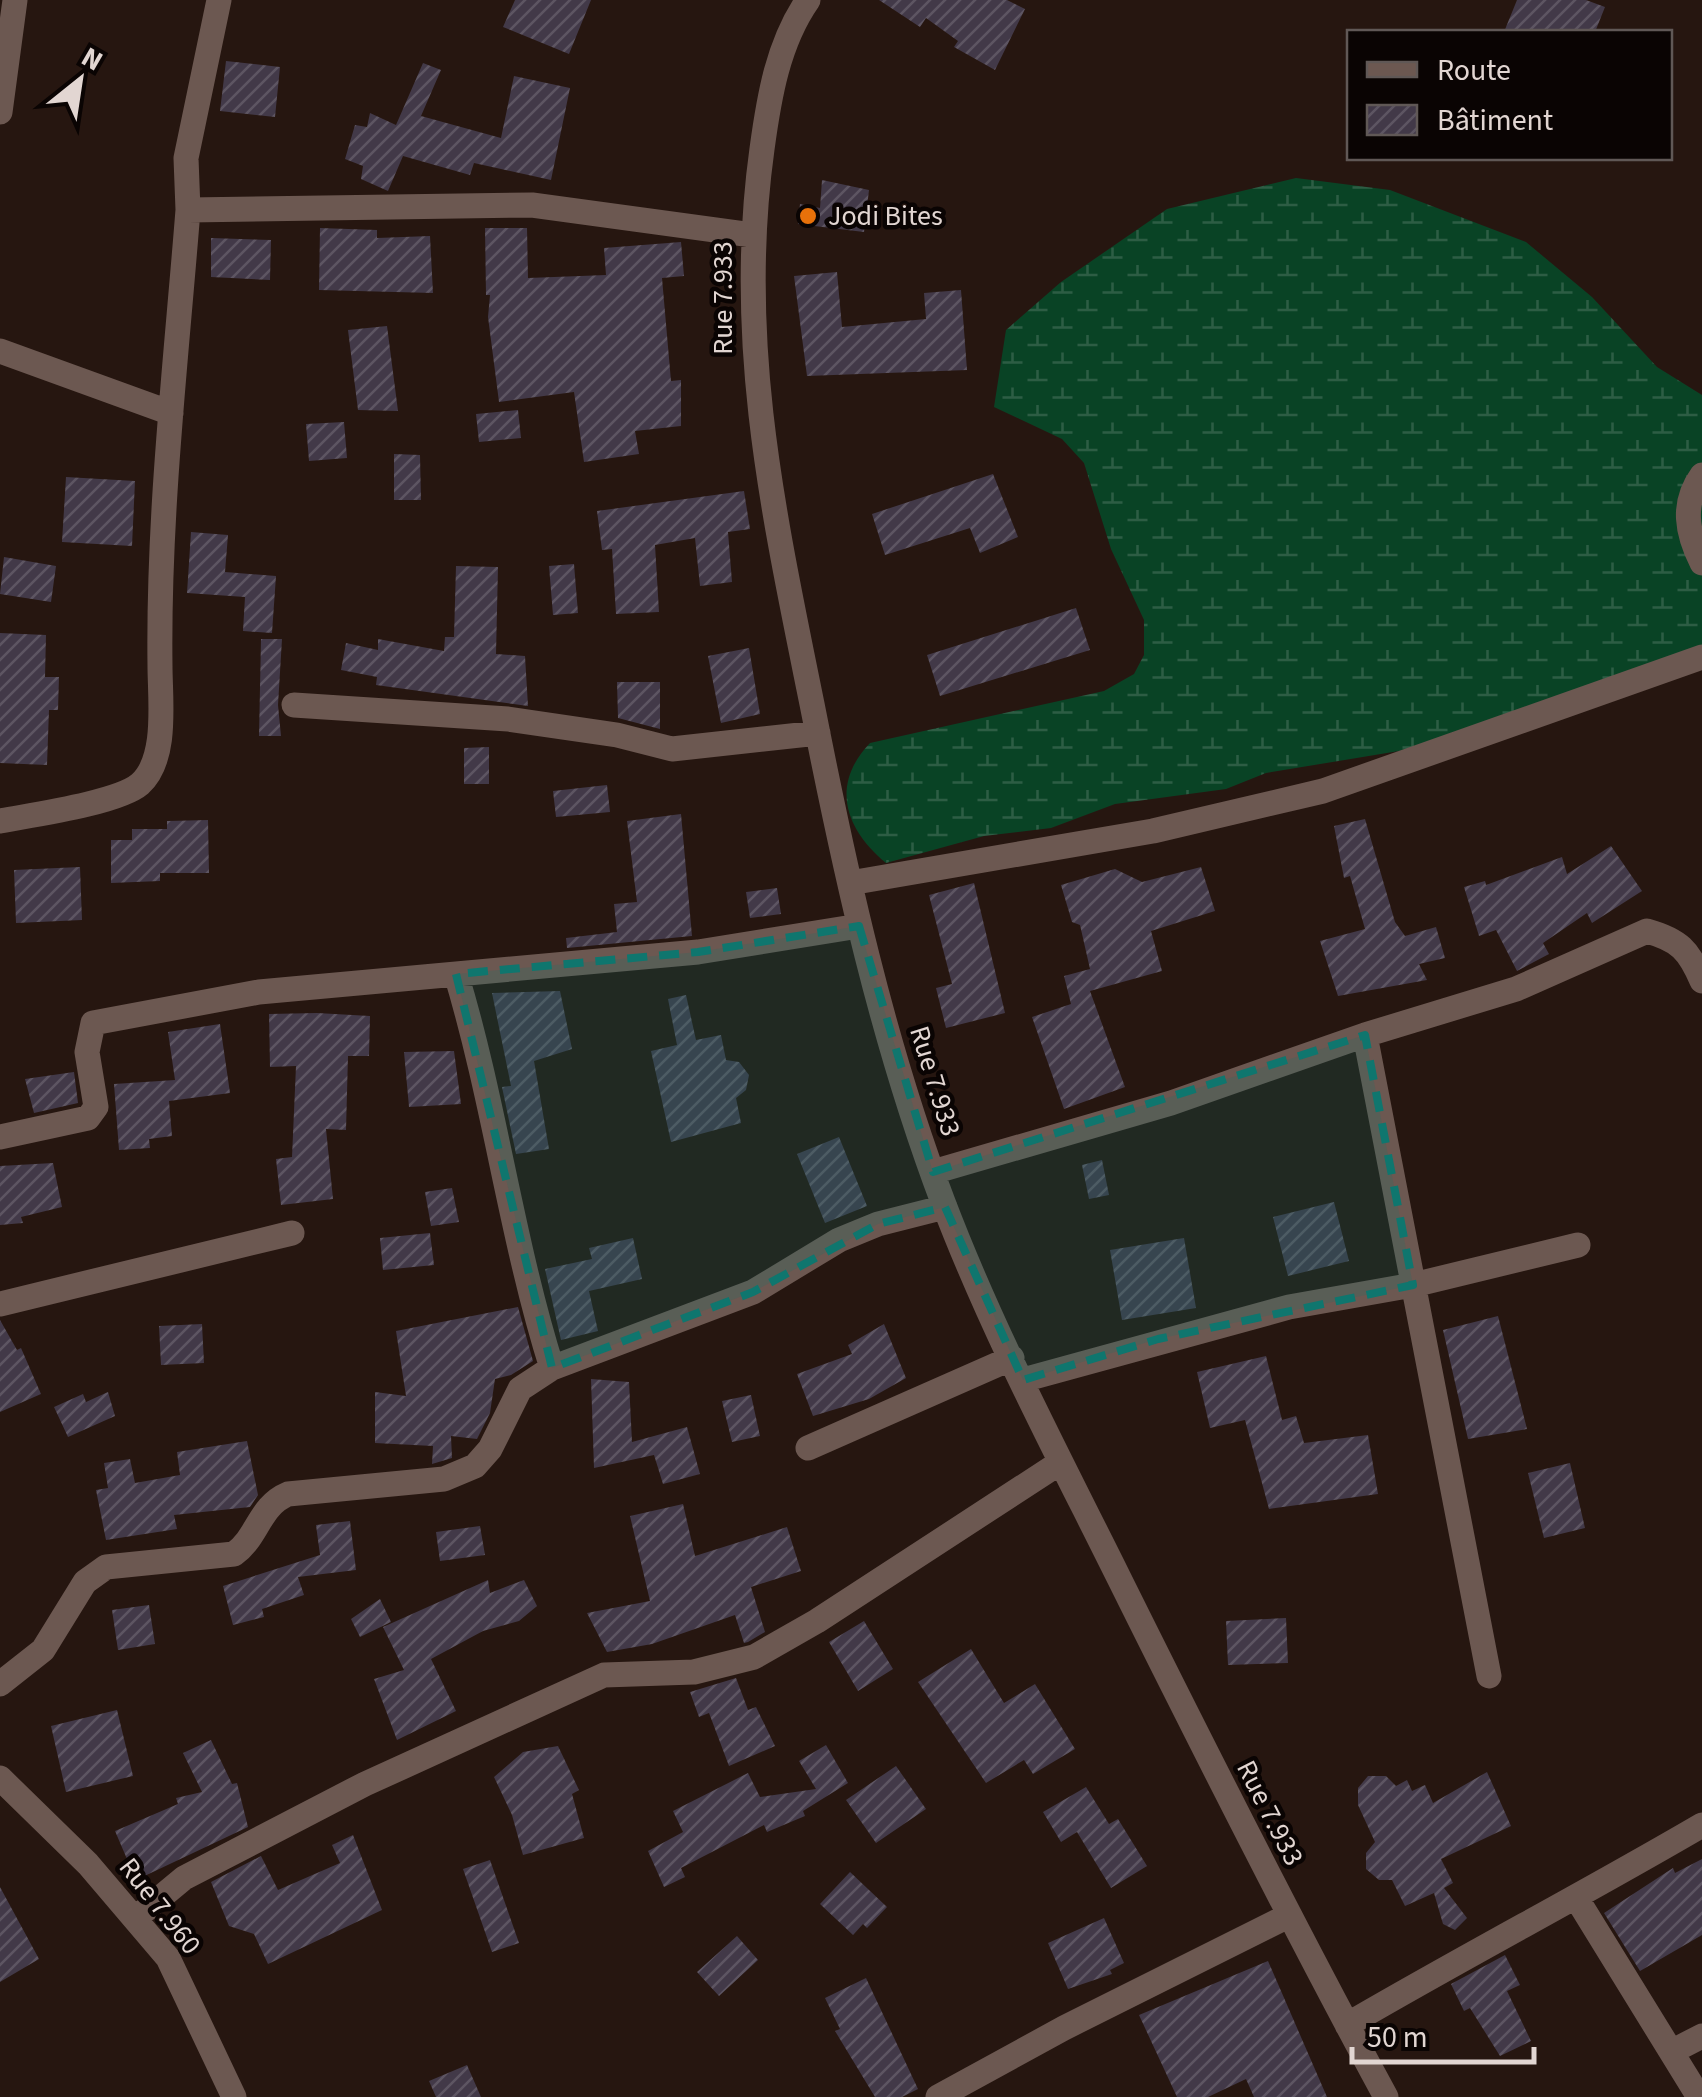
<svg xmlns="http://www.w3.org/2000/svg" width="1702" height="2097" font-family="'Source Sans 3',sans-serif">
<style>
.wetland{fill:url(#wetland-marsh)}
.building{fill:url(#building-hatch)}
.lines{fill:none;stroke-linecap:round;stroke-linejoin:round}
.minor{stroke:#6c5851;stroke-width:25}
.marked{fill:#0f766e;fill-opacity:0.2;stroke:#0f766e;stroke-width:8;stroke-dasharray:20 12;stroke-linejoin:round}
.food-dot{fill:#e8710a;stroke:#0a0403;stroke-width:4}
.labels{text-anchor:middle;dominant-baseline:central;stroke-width:9;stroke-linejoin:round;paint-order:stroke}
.poi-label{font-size:28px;fill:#e2d6d2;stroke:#0a0403;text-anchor:start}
.street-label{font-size:28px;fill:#e2d6d2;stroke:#0a0403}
</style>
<defs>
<pattern id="wetland-marsh" width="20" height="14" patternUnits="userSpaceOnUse" patternTransform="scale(2.5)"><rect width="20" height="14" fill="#094325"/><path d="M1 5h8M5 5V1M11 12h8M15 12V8" fill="none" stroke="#2d5d44"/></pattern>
<pattern id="building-hatch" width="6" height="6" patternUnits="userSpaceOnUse" patternTransform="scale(2.5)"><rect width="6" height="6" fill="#423948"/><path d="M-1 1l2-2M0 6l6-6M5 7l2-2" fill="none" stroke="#5d5562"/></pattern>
</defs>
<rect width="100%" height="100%" fill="#261610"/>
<path class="wetland" d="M1296 178 1390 190 1526 242 1592 297 1657 367 1702 395V668L1417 748 1266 773 1226 789 1115 804 1051 828 984 836 886 863C845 829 830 785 870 743L1104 691 1134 674 1144 655V620L1111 549 1084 463 1062 439 994 407 1006 330 1061 282 1167 209Z"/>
<path class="building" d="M515 0H591L569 54 503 27Z
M879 0H1007L1025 9 995 70 954 47 958 41 926 18 920 27Z
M1517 0H1586L1605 7 1595 32H1504Z
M226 61 280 67 275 117 220 111Z
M423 63 441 70 421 116 501 138 514 76 570 88 551 180 474 163 470 175 403 156 388 191 361 179 363 166 345 159 355 125 367 127 370 113 396 125Z
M822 180 869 190 864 232 798 224 800 204 820 208Z
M320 228 377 230V238L430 236 433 293 319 290Z
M485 228H527L528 278 606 275 604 248 681 242 684 276 662 278 671 381 681 380V426L635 431 639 454 584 462 574 392 499 402 488 317 490 295H486Z
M211 238 271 240 270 280 211 277Z
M837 272 842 327 926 319 924 293 961 290 967 370 807 376 794 276Z
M387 326 398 411 358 410 348 330Z
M518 410 521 438 479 442 476 414Z
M344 422 347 458 309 461 306 424Z
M394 454 420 455 421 500H394Z
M993 474 1018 537 980 553 970 528 885 555 872 514Z
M66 477 135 481 132 546 62 542Z
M744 491 750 529 728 532 732 582 700 586 695 538 655 545 659 612 616 614 612 549 602 550 597 511Z
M191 532 228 535 225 572 276 576 272 633 243 631 245 597 187 593Z
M4 557 56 566 51 602 0 594Z
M574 564 578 613 553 615 549 566Z
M456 566 498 567 496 654 525 656 528 706 376 685 377 677 341 670 346 643 378 650V639L444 651 445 637H454Z
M1076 608 1090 650 940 696 927 655Z
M0 633 46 635 45 677H59L58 710H49L47 765 0 763Z
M261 639H282L278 705 281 736H259Z
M749 648 760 714 721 723 708 656Z
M617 682H660V729L618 718Z
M489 747V784H464V748Z
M607 785 610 812 556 817 553 791Z
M681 814 692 936 567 948 566 938 617 932 614 904 637 902 627 821Z
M1365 819 1395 922 1405 936 1436 927 1445 958 1419 964 1427 980 1338 996 1320 941 1365 929 1350 876 1344 878 1334 826Z
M208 820 209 873H160V881L111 883V840H132V829H167V821Z
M1611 846 1642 891 1592 923 1587 913 1543 943 1549 954 1517 971 1496 930 1479 936 1464 887 1485 881 1486 885 1562 857 1567 874Z
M80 867 82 920 16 923 14 870Z
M1201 867 1215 911 1151 931 1162 971 1090 991 1125 1087 1064 1109 1032 1017 1071 1004 1064 976 1090 969 1080 925 1072 922 1061 885 1115 869 1142 882Z
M974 883 1005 1013 946 1028 936 988 952 984 929 895Z
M777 888 781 914 750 918 746 892Z
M560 991 572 1049 534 1061 549 1149 516 1154 502 1087 511 1086 492 993Z
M686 995 696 1040 721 1035 726 1060 739 1062 749 1075 746 1090 736 1098 741 1123 671 1142 651 1051 677 1045 668 999Z
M317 1013 370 1016 369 1056H348L346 1130 326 1129 333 1199 281 1205 276 1159 292 1157 296 1066 270 1067 269 1014Z
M220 1024 230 1093 169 1101 172 1136 149 1139 150 1148 119 1150 114 1084 175 1080 168 1032Z
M454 1051 461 1104 409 1107 404 1052Z
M74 1072 78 1103 34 1113 25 1079Z
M839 1137 867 1206 825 1223 797 1154Z
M1102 1160 1109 1195 1089 1199 1082 1165Z
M53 1163 62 1207 21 1217 23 1223 0 1225V1166Z
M452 1188 459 1222 431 1226 425 1192Z
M1334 1202 1349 1261 1288 1276 1273 1217Z
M430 1233 434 1265 383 1270 380 1238Z
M633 1238 642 1279 589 1291 598 1331 561 1340 545 1269 592 1259 589 1248Z
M1184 1238 1196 1308 1122 1320 1110 1250Z
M518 1307 533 1361 511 1375 495 1379 490 1413 477 1439 451 1436 452 1458 432 1464 433 1446 375 1443V1392L406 1396 396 1331Z
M1498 1316 1527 1429 1468 1439 1443 1330Z
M0 1320 17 1350 21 1348 41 1394 0 1412Z
M202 1324 204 1363 161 1365 159 1326Z
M884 1324 906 1378 869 1399 813 1416 797 1374 852 1354 848 1345Z
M1266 1356 1282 1420 1296 1416 1304 1443 1368 1435 1378 1494 1269 1509 1245 1420 1210 1428 1197 1372Z
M591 1379 629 1382 632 1442 687 1427 700 1474 663 1484 654 1455 594 1468Z
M108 1392 115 1416 68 1437 54 1407 83 1394 86 1402Z
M751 1395 760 1436 732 1442 722 1401Z
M247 1441 258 1495 250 1507 174 1515 177 1529 106 1540 96 1490 108 1488 104 1463 130 1459 135 1483 180 1475 177 1452Z
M1570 1463 1585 1528 1544 1538 1528 1473Z
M683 1504 695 1556 787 1527 801 1571 751 1587 765 1632 748 1642 744 1643 735 1615 652 1644 607 1652 587 1613 650 1601 630 1516Z
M350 1521 356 1570 298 1577 304 1595 262 1609 264 1617 233 1625 223 1586 320 1555 316 1525Z
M480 1526 485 1555 440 1561 436 1532Z
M488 1580 490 1593 524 1580 537 1606 519 1621 483 1631 431 1659 456 1711 397 1740 374 1679 404 1670 383 1627Z
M380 1599 391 1622 360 1637 351 1619Z
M149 1605 155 1644 118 1650 112 1610Z
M1286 1618 1288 1663 1228 1665 1226 1621Z
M864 1621 893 1669 858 1691 829 1642Z
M971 1649 1004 1703 1035 1684 1075 1749 1033 1774 1024 1760 986 1783 918 1682Z
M736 1678 748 1710 756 1707 775 1746 729 1766 709 1713 699 1717 690 1692Z
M117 1710 133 1776 66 1792 51 1726Z
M211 1740 232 1784 237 1783 248 1827 136 1880 115 1831 178 1804 176 1798 202 1792 183 1753Z
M826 1745 848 1783 803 1811 805 1816 767 1832 764 1825 681 1868 685 1877 664 1887 648 1851 683 1832 673 1811 748 1773 760 1797 816 1789 799 1761Z
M558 1746 579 1790 572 1794 584 1838 523 1855 512 1815 494 1777 523 1752Z
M896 1766 926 1809 876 1843 846 1800Z
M1487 1772 1511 1826 1441 1859 1453 1883 1444 1888 1467 1918 1455 1930 1443 1924 1434 1893 1405 1906 1392 1880H1379L1366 1869V1853L1375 1842 1358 1805V1788L1368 1776H1386L1396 1786 1407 1780 1412 1791 1425 1785 1433 1803Z
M1086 1787 1109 1824 1118 1819 1147 1866 1111 1888 1077 1832 1061 1842 1043 1812Z
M353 1835 382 1910 268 1964 254 1934 229 1926 211 1882 261 1856 278 1890 340 1863 332 1845Z
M1702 1859V1935L1640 1971 1604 1913 1673 1868 1675 1873Z
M490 1860 519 1943 492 1952 463 1869Z
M850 1872 887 1907 867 1928 863 1924 853 1935 820 1904Z
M0 1887 39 1959 0 1982Z
M1104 1918 1124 1963 1110 1970 1112 1974 1068 1989 1048 1943Z
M737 1936 758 1960 719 1996 697 1972Z
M1505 1955 1520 1985 1507 1991 1531 2041 1500 2056 1470 2008 1464 2011 1451 1984Z
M1268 1961 1327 2097H1254L1246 2079 1208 2097H1177L1139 2015Z
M866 1978 918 2089 902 2097H875L835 2031 840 2029 825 1998Z
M467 2065 481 2097H436L429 2081Z"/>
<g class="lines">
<path class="minor" d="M808 0C778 43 769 97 762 149 735 342 774 516 812 704 845 872 882 1041 943 1202 992 1331 1058 1455 1119 1578 1206 1753 1293 1926 1386 2097
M0 112 15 0
M188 210 186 158 219 0
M0 351 171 413
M1702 475C1681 504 1687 533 1702 563
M294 705 508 719 617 735 672 749 818 733
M0 821C31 815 118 803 140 784 168 759 160 700 160 666 158 514 176 362 188 210L532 205 752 235
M850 883 1153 831 1323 791 1702 657
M456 974C495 1103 511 1238 552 1368
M1365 1035 1489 1676
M0 1137 88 1118 96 1107 87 1052 93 1023 259 992 698 952 859 926
M933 1172 1171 1103 1365 1035 1516 989 1647 931C1679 940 1689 950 1702 981
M0 1304 292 1233
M1023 1380 1289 1307 1413 1285 1578 1245
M808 1448 1012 1358
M0 1684 43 1650 85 1582 106 1567 234 1554C258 1537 259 1506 288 1494L444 1479 475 1466 490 1449 520 1389 552 1368 753 1292 839 1240 878 1224 945 1207
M0 1778 88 1864 168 1958 234 2097
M1577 1899 1699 2097
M137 1917 184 1878 365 1784 604 1675 694 1672 754 1657 817 1621 1061 1462
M1347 2025C1465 1956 1584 1894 1702 1825
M1673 2051 1702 2036
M938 2097 1064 2028 1288 1916"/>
</g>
<path class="marked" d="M859 926 933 1172 1365 1035 1413 1285 1158 1339 1023 1380 945 1207 878 1224 753 1292 552 1368 456 974 698 952Z"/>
<circle class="food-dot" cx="808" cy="216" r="10"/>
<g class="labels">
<g class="poi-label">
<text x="828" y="216">Jodi Bites</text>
</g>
<g class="street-label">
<text transform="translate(723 298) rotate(-90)">Rue 7.933</text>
<text transform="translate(935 1081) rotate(73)">Rue 7.933</text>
<text transform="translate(1270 1813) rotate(63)">Rue 7.933</text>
<text transform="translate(160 1906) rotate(52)">Rue 7.960</text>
</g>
</g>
<rect x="1347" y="30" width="325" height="130" fill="#0a0403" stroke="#605856" stroke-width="2.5"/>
<rect x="1367" y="62" width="50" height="15" fill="#6c5851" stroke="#605856" stroke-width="2.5"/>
<text x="1437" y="80" font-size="30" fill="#e2d6d2">Route</text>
<rect x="1367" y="105" width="50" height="30" fill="url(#building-hatch)" stroke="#605856" stroke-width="2.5"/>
<text x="1437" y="130" font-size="30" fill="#e2d6d2">Bâtiment</text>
<g transform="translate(80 80) rotate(30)" stroke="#0a0403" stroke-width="8" paint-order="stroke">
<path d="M0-8L18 38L0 25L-18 38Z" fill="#e2d6d2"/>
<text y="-15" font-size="28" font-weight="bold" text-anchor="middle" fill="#e2d6d2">N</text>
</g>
<path d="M1352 2047v15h182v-15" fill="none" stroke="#e2d6d2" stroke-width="5"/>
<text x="1367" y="2047" font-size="30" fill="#e2d6d2" stroke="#0a0403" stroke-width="8" paint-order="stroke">50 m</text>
</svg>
